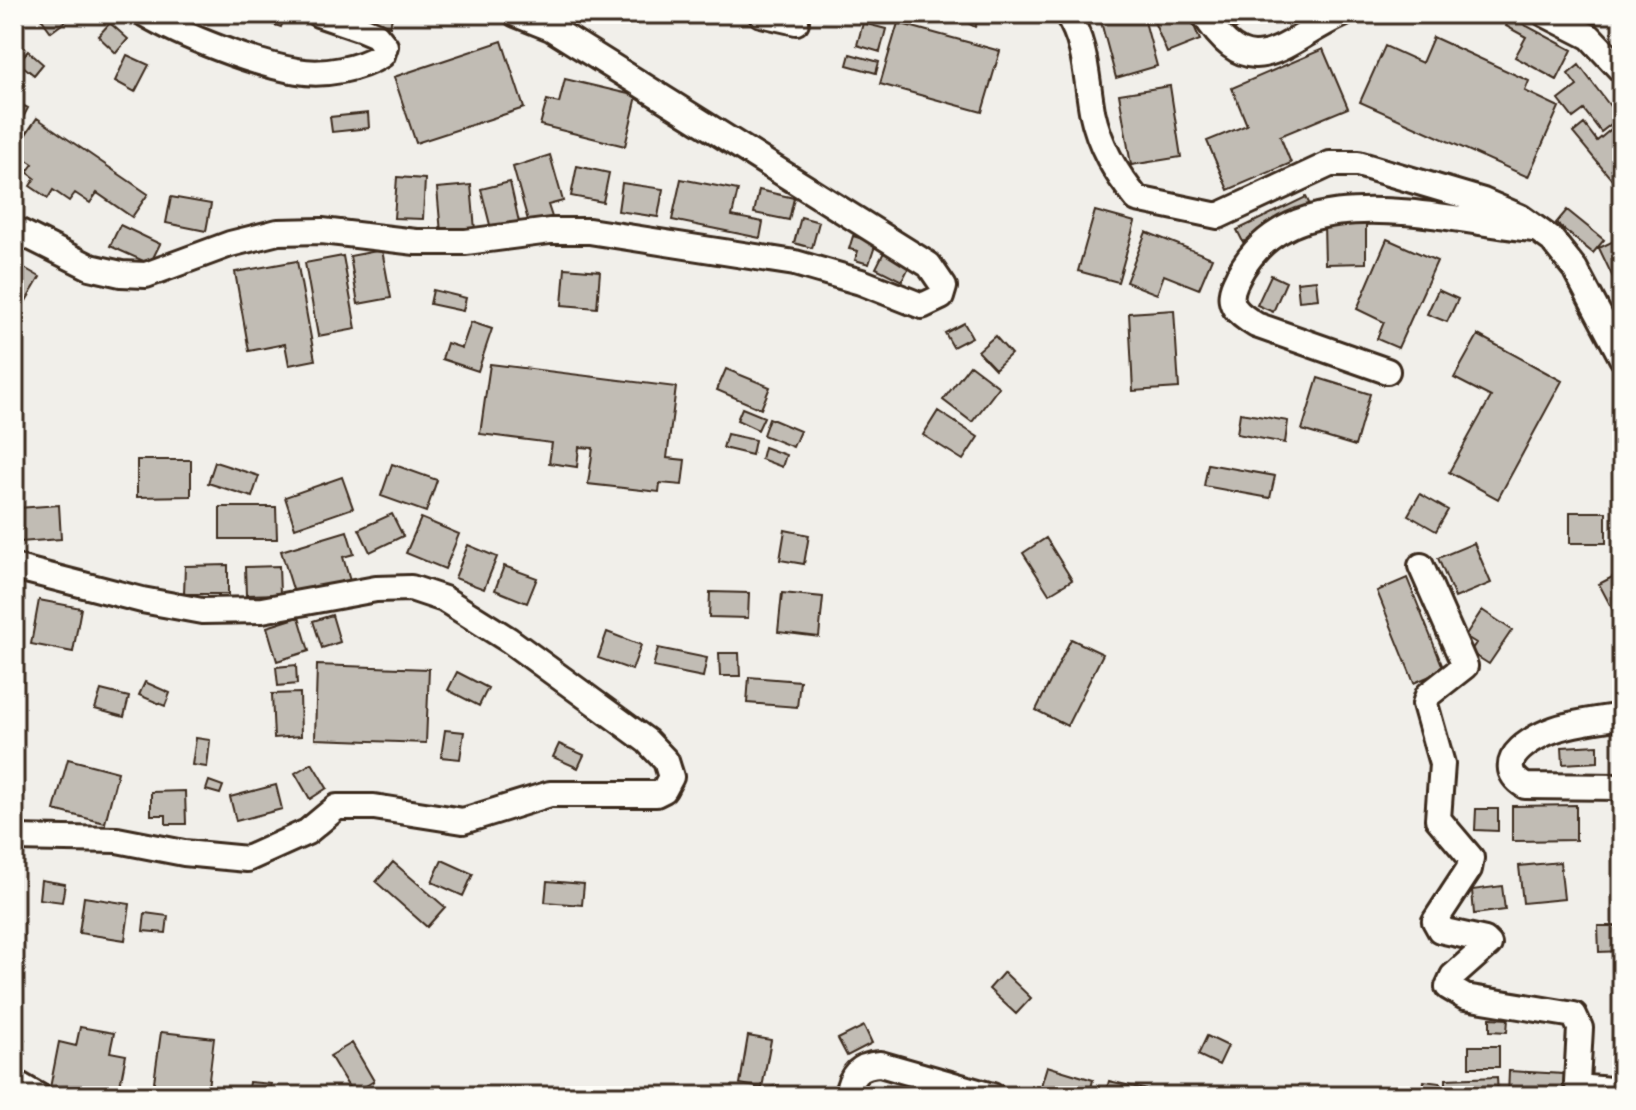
<svg xmlns="http://www.w3.org/2000/svg" width="1636" height="1110" font-family="'Architects Daughter',sans-serif">
<style>
.building{fill:#c1bcb4;stroke:#3b2a1e;stroke-width:2}
.lines{fill:none;stroke-linecap:round;stroke-linejoin:round}
.minor-casing{stroke:#3b2a1e;stroke-width:30}
.minor{stroke:#fdfcf7;stroke-width:24}
</style>
<rect width="100%" height="100%" fill="#f1efea"/>
<filter id="ink" filterUnits="userSpaceOnUse"><feTurbulence type="fractalNoise" baseFrequency=".0125" numOctaves="2"/><feDisplacementMap in="SourceGraphic" scale="16" xChannelSelector="R" yChannelSelector="G"/><feConvolveMatrix kernelMatrix="1 2 1 2 8 2 1 2 1" color-interpolation-filters="sRGB"/></filter>
<g filter="url(#ink)">
<path class="building" d="M38 14H61L66 21 51 32Z
M272 14H286L281 27 269 23Z
M349 14H393L390 26Z
M961 14H977L981 16 975 27 959 18Z
M1130 14H1143L1157 66 1116 78 1101 22Z
M1159 14H1189L1200 40 1167 53 1152 17Z
M1223 14H1258L1235 30Z
M1510 17 1572 50 1557 80 1515 57 1526 37 1506 26Z
M110 23 128 39 116 53 98 36Z
M863 23 886 29 880 52 857 45Z
M898 23 1000 51 982 112 880 84Z
M1433 37 1529 81 1525 91 1559 107 1528 177 1360 102 1385 46 1422 63Z
M502 41 524 108 416 143 394 77Z
M1323 49 1348 108 1280 136 1291 163 1228 190 1207 141 1247 125 1232 88Z
M28 51 43 64 34 75 18 62Z
M850 54 879 62 876 73 847 65Z
M127 55 149 65 135 92 115 81Z
M1579 65 1619 118 1601 132 1584 110 1573 118 1559 100 1577 86 1568 74Z
M565 79 637 96 625 146 540 125 547 100 559 103Z
M1170 86 1181 157 1131 165 1119 94Z
M14 101 28 108 14 135Z
M368 113 369 128 332 132 330 117Z
M37 118 148 194 132 217 97 193 90 203 75 193 69 201 53 190 48 198 30 186 35 178 27 172 33 164 14 152Z
M1622 120V192L1573 133 1584 124 1597 141Z
M550 155 563 201 548 205 552 217 529 224 513 167Z
M577 166 609 173 603 202 571 196Z
M397 177 425 179 423 219 394 218Z
M681 179 738 190 732 216 763 222 760 238 672 220Z
M510 182 519 222 491 229 481 189Z
M622 183 663 189 658 217 618 211Z
M471 185 475 230 441 233 437 188Z
M759 190 794 198 789 220 754 213Z
M171 197 211 204 206 231 166 223Z
M1306 197 1312 209 1243 242 1237 230Z
M1567 210 1604 240 1593 253 1556 223Z
M1095 211 1135 222 1118 282 1078 271Z
M801 217 819 222 812 248 794 243Z
M1324 224H1366V263L1325 264Z
M120 225 160 244 150 264 110 246Z
M1146 232 1212 258 1199 289 1164 275 1157 294 1126 282Z
M853 236 876 243 869 264 855 260 858 251 849 249Z
M1622 237V284L1617 286 1599 248Z
M1387 239 1437 261 1398 348 1377 339 1384 322 1357 309Z
M382 250 391 298 358 304 350 256Z
M885 250 911 263 902 281 876 268Z
M343 256 356 329 318 336 305 263Z
M297 261 315 360 289 365 285 344 249 351 235 272Z
M14 262 40 277 26 301 14 294Z
M565 268 600 271 597 308 562 305Z
M1271 275 1286 282 1273 312 1257 305Z
M1316 280 1318 299 1299 301 1297 282Z
M433 290 466 298 463 311 430 304Z
M1438 290 1458 299 1447 322 1427 314Z
M1174 310 1179 388 1133 391 1129 313Z
M471 322 492 329 478 371 442 359 447 343 462 348Z
M964 323 972 337 953 347 945 333Z
M1478 335 1562 381 1498 499 1449 472 1491 397 1454 378Z
M995 336 1011 354 995 369 978 351Z
M490 364 676 387 667 458 685 460 682 485 660 483 659 492 588 484 593 448 579 447 577 467 549 463 552 443 480 434Z
M970 365 999 387 972 422 943 400Z
M726 369 770 387 761 409 717 390Z
M1318 378 1370 394 1355 446 1302 430Z
M742 408 764 417 758 430 737 420Z
M938 411 978 437 963 460 923 435Z
M1240 413 1288 421 1285 443 1237 434Z
M769 418 800 431 793 447 763 435Z
M727 434 755 440 752 455 723 448Z
M764 447 786 455 782 467 761 459Z
M137 460H191V496L137 497Z
M215 462 259 476 252 497 208 483Z
M392 464 437 480 426 512 381 496Z
M1208 464 1275 476 1270 498 1204 486Z
M342 477 353 508 295 528 285 497Z
M1420 494 1448 510 1436 531 1408 515Z
M59 505 61 539 20 542 18 508Z
M220 507H276L277 539H220Z
M1570 512H1606V543H1570Z
M392 514 403 536 370 552 359 529Z
M421 518 459 534 445 569 406 553Z
M785 530 809 535 804 564 780 560Z
M347 531 354 554 343 557 350 581 296 599 281 551Z
M1046 538 1072 580 1049 594 1023 553Z
M1474 543 1491 583 1455 598 1438 558Z
M468 545 497 557 484 589 455 578Z
M228 565V594H184L185 566Z
M279 566 280 594 246 595 245 567Z
M504 566 537 578 527 603 495 590Z
M1622 572V616L1617 618 1599 584Z
M1407 578 1444 670 1414 683 1377 591Z
M710 592 749 593 748 618 709 617Z
M782 593 823 597 819 637 778 632Z
M39 600 81 608 73 652 31 644Z
M1482 610 1512 630 1489 664 1470 652 1476 643 1465 636Z
M332 615 340 642 322 648 313 621Z
M299 617 309 651 277 661 267 627Z
M607 632 641 645 632 670 598 658Z
M1071 639 1103 654 1067 726 1036 710Z
M658 648 707 658 703 677 653 667Z
M719 653H739L740 676H720Z
M296 665 297 684 278 686 276 667Z
M317 665 429 669 426 743 315 739Z
M457 672 488 688 479 706 448 690Z
M749 677 800 681 797 707 747 703Z
M145 682 170 693 165 706 139 695Z
M101 690 129 697 124 717 95 709Z
M300 693 301 736 274 738 272 694Z
M445 730 464 732 460 759 441 757Z
M196 738 210 740 207 767 192 765Z
M559 744 584 755 578 768 553 757Z
M1598 745V762L1563 764 1562 747Z
M68 759 118 772 105 823 54 810Z
M312 763 327 788 310 799 295 773Z
M209 781 223 786 220 794 206 790Z
M276 785 282 809 236 821 230 797Z
M185 791 186 824H166V815H151V792Z
M1576 805V840L1512 841V806Z
M1476 809H1498V831L1475 830Z
M442 860 473 874 463 896 432 882Z
M393 862 445 907 427 927 376 882Z
M1560 862 1564 899 1523 903 1519 866Z
M41 880 65 884 62 902 39 899Z
M547 881 584 884 582 905 545 902Z
M1502 886 1505 910 1474 914 1472 890Z
M84 897 130 904 125 940 79 933Z
M145 913 168 916 166 933 143 931Z
M1598 926H1622V951L1599 952Z
M1004 972 1031 998 1016 1014 989 989Z
M1490 1018 1508 1019 1507 1032 1490 1031Z
M864 1026 872 1043 847 1056 838 1039Z
M80 1027 114 1033 110 1052 126 1055 118 1096 49 1093 59 1042 76 1046Z
M14 1030 25 1040 14 1052Z
M161 1032 214 1038 207 1096H152Z
M748 1036 771 1040 762 1088 740 1084Z
M1207 1036 1228 1046 1219 1065 1198 1055Z
M352 1043 374 1081 353 1094 330 1056Z
M1469 1046H1499V1067H1469Z
M1047 1066 1093 1080 1089 1096H1063L1040 1089Z
M1509 1071 1564 1074 1563 1096H1508Z
M1497 1077 1498 1096H1446V1079Z
M1109 1081 1170 1095 1105 1096Z
M1424 1081 1440 1083 1439 1096H1422Z
M249 1082 271 1084 270 1096H247Z
M779 1085 782 1096H765L764 1089Z"/>
<g class="lines">
<g class="minor-casing">
<path id="minor" d="M145 14C182 36 254 64 297 71 324 76 359 69 382 55L385 46 376 35 362 29 318 14
M761 14 796 22
M1067 14C1086 43 1086 77 1092 111 1099 145 1115 172 1137 199L1218 216 1330 164H1358L1483 201 1520 217 1552 240 1575 269 1622 358
M1204 14C1252 92 1285 39 1343 14
M1545 14 1590 37 1622 71
M14 229 90 267 121 274 146 275 230 244 278 232 322 231 416 242H466L550 231H589L795 263 861 282 922 306 941 297 944 287 929 265 551 28 516 14
M1387 371 1256 325C1238 314 1225 305 1235 283 1285 170 1442 221 1533 229
M1421 566 1465 666 1428 695 1425 704 1442 764 1438 819 1471 858 1469 869 1435 921 1440 930 1485 940 1489 944 1453 976 1448 987 1465 997 1574 1015 1580 1028 1577 1082 1588 1088 1622 1091
M14 567 142 600 202 611 262 610 376 589 411 588 444 599 509 640 647 741 666 761 671 777 664 790 656 794H550L463 821 374 807H337L307 832 247 859 184 853 117 840 14 838
M1622 716C1603 719 1584 721 1566 726 1539 732 1485 761 1525 786L1622 787
M14 1082 38 1096
M847 1096C850 1076 858 1065 880 1064L992 1096"/>
</g>
<use href="#minor" class="minor"/>
</g>
</g>
<rect width="1636" height="1110" fill="none" stroke="#fdfcf7" stroke-width="48"/>
<rect x="24" y="24" width="1588" height="1062" fill="none" stroke="#3b2a1e" stroke-width="3" filter="url(#ink)"/>
</svg>
